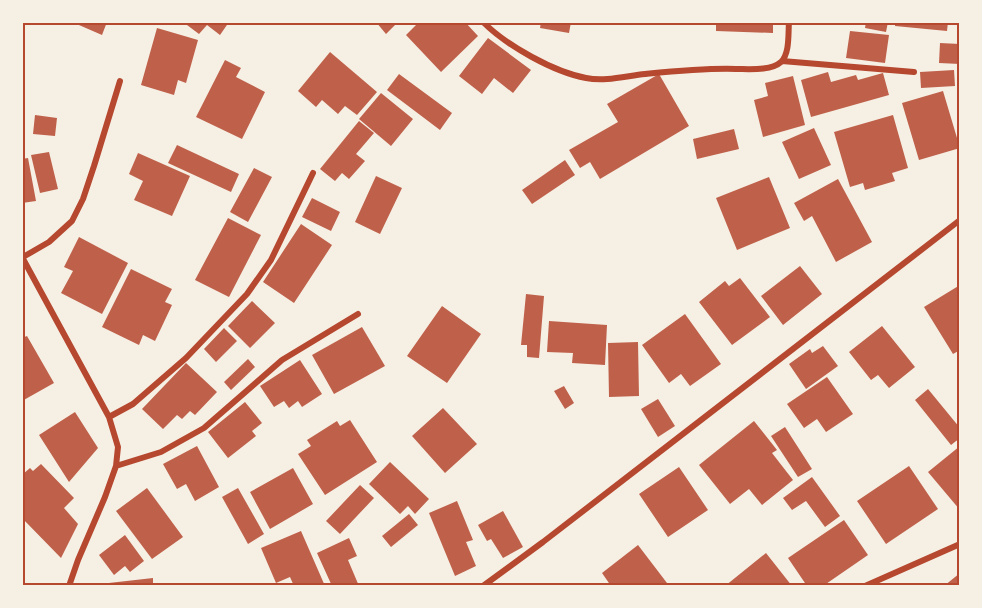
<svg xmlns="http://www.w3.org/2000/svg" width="982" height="608" font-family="'Noto Sans',sans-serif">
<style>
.building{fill:#bf614a}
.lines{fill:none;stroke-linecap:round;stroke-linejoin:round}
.minor{stroke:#b5482f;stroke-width:6}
.neatline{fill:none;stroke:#b5482f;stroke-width:2}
</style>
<rect width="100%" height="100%" fill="#f6efe4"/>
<path class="building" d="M72 22H107L102 35Z
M183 22H229L220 35 207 25 199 34Z
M376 22H398L386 34Z
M419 22H465L478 36 441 72 406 35Z
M541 22H571L569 33 540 28Z
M716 22H773V33L716 31Z
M866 22H888L886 32 865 28Z
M895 22H948L947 31 895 26Z
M157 28 198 40 186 83 178 80 174 95 141 85Z
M850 31 889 35 885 63 846 58Z
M488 38 531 70 513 93 494 78 482 94 459 76Z
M940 43 960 44V64L939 63Z
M330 52 377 92 357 115 345 106 338 114 322 100 316 107 298 91Z
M225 60 241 68 236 77 265 92 242 139 196 117Z
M954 70 955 86 921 88 920 72Z
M828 72 831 82 856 75 858 80 883 73 889 95 811 117 801 80Z
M399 74 452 113 440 130 387 90Z
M659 74 689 126 600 179 590 162 580 168 569 150 618 122 607 104Z
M793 76 805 125 763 137 754 100 768 96 765 83Z
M943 91 960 148 919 160 902 103Z
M381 93 413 119 391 146 359 119Z
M35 115 57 118 55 136 33 134Z
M893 115 908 168 892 173 895 181 865 190 863 183 850 187 834 132Z
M359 121 374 133 356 154 365 161 349 179 342 173 335 181 320 169Z
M814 128 831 165 799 179 782 142Z
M734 129 739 149 697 159 693 139Z
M177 145 239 174 231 192 168 163Z
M49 152 58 189 40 193 31 155Z
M138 153 190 176 172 216 134 200 143 181 129 174Z
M28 158 36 201 22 203V159Z
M565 160 575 175 532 204 522 190Z
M254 168 272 177 248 222 230 212Z
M376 176 402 188 380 234 355 222Z
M769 177 790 228 737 250 716 198Z
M838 179 872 242 836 262 812 216 804 221 794 203Z
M312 198 340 212 331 231 302 217Z
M228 218 261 235 229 297 195 280Z
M301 224 332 245 294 303 263 282Z
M79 237 128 263 102 314 61 293 73 271 64 267Z
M800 266 822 294 783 325 761 296Z
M131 269 172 289 165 302 172 305 155 341 143 335 139 345 102 327Z
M740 278 770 317 732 345 699 302 725 281 729 286Z
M960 285V350L953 354 924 307Z
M526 294 544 296 539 358 527 357V345H521Z
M252 301 275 323 250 348 228 326Z
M442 306 481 334 447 383 407 356Z
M685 314 721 364 690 386 681 374 669 383 642 345Z
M549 321 607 325 605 365 572 363 573 353 547 352Z
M882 326 915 367 889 388 878 375 871 380 849 352Z
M362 327 385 366 334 394 312 355Z
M224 328 237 341 216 362 204 349Z
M27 336 54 383 22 401V338Z
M638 342 639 396 609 397 608 343Z
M823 346 838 366 806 389 789 364 810 349 812 353Z
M248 359 255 367 231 390 224 382Z
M300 360 322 394 302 407 298 401 289 408 284 401 274 407 260 386Z
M186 363 217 392 195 415 190 411 182 419 177 415 163 429 142 409Z
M827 377 853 414 826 432 817 419 804 428 787 404Z
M564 386 574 403 565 409 554 391Z
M928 389 960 428V438L951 445 915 400Z
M658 399 675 426 658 437 641 409Z
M245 402 262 423 252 431 256 436 228 458 208 432Z
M443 408 477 444 445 473 412 436Z
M75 412 98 448 69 482 39 435Z
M350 420 377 462 325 495 298 454 311 446 307 440 337 421 340 426Z
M754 421 777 450 772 453 793 480 762 505 749 489 730 504 699 465Z
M785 427 812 469 798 477 771 436Z
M197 446 219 487 195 501 186 484 177 489 163 464Z
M960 446V510L928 472Z
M390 462 429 499 415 514 408 506 400 514 369 484Z
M41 464 74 498 64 508 78 524 61 558 22 518V475L30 468 33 471Z
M909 466 938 509 886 544 857 501Z
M679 467 708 510 668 537 639 494Z
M293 468 313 504 270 529 250 492Z
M812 477 840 516 825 527 806 501 792 510 783 498Z
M360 485 374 498 340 534 326 521Z
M147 488 183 537 152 559 116 511Z
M238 488 264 534 248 544 222 497Z
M457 501 473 540 466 542 476 566 455 576 429 513Z
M503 511 523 547 503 558 491 539 487 541 478 525Z
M409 514 418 525 391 547 382 536Z
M844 520 868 555 823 586H807L788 558Z
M301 531 325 586H294L290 577 276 583 261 548Z
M125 535 144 561 130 572 125 566 114 575 99 555Z
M349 538 357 556 348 560 359 586H332L317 553Z
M638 545 667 583 663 586H611L602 573Z
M766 553 792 586H725Z
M960 573V586H944Z
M153 578V586H100V584Z"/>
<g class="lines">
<path class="minor" d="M483 22C507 46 554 72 586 78 605 82 626 76 645 74 676 71 706 68 736 69 749 69 771 71 781 62 790 53 788 34 789 22
M782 61 914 72
M22 257 109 417 118 447 116 466 105 497 78 560 69 586
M23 257 49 242 72 221 83 199 94 166 120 81
M109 417 133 404 186 358 247 294 271 260 313 173
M116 466 161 452 204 428 282 360 358 314
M483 586 543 542 960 220
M865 586 960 544"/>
</g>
<rect width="982" height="608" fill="none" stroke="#f6efe4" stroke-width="48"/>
<rect x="24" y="24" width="934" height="560" class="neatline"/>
</svg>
